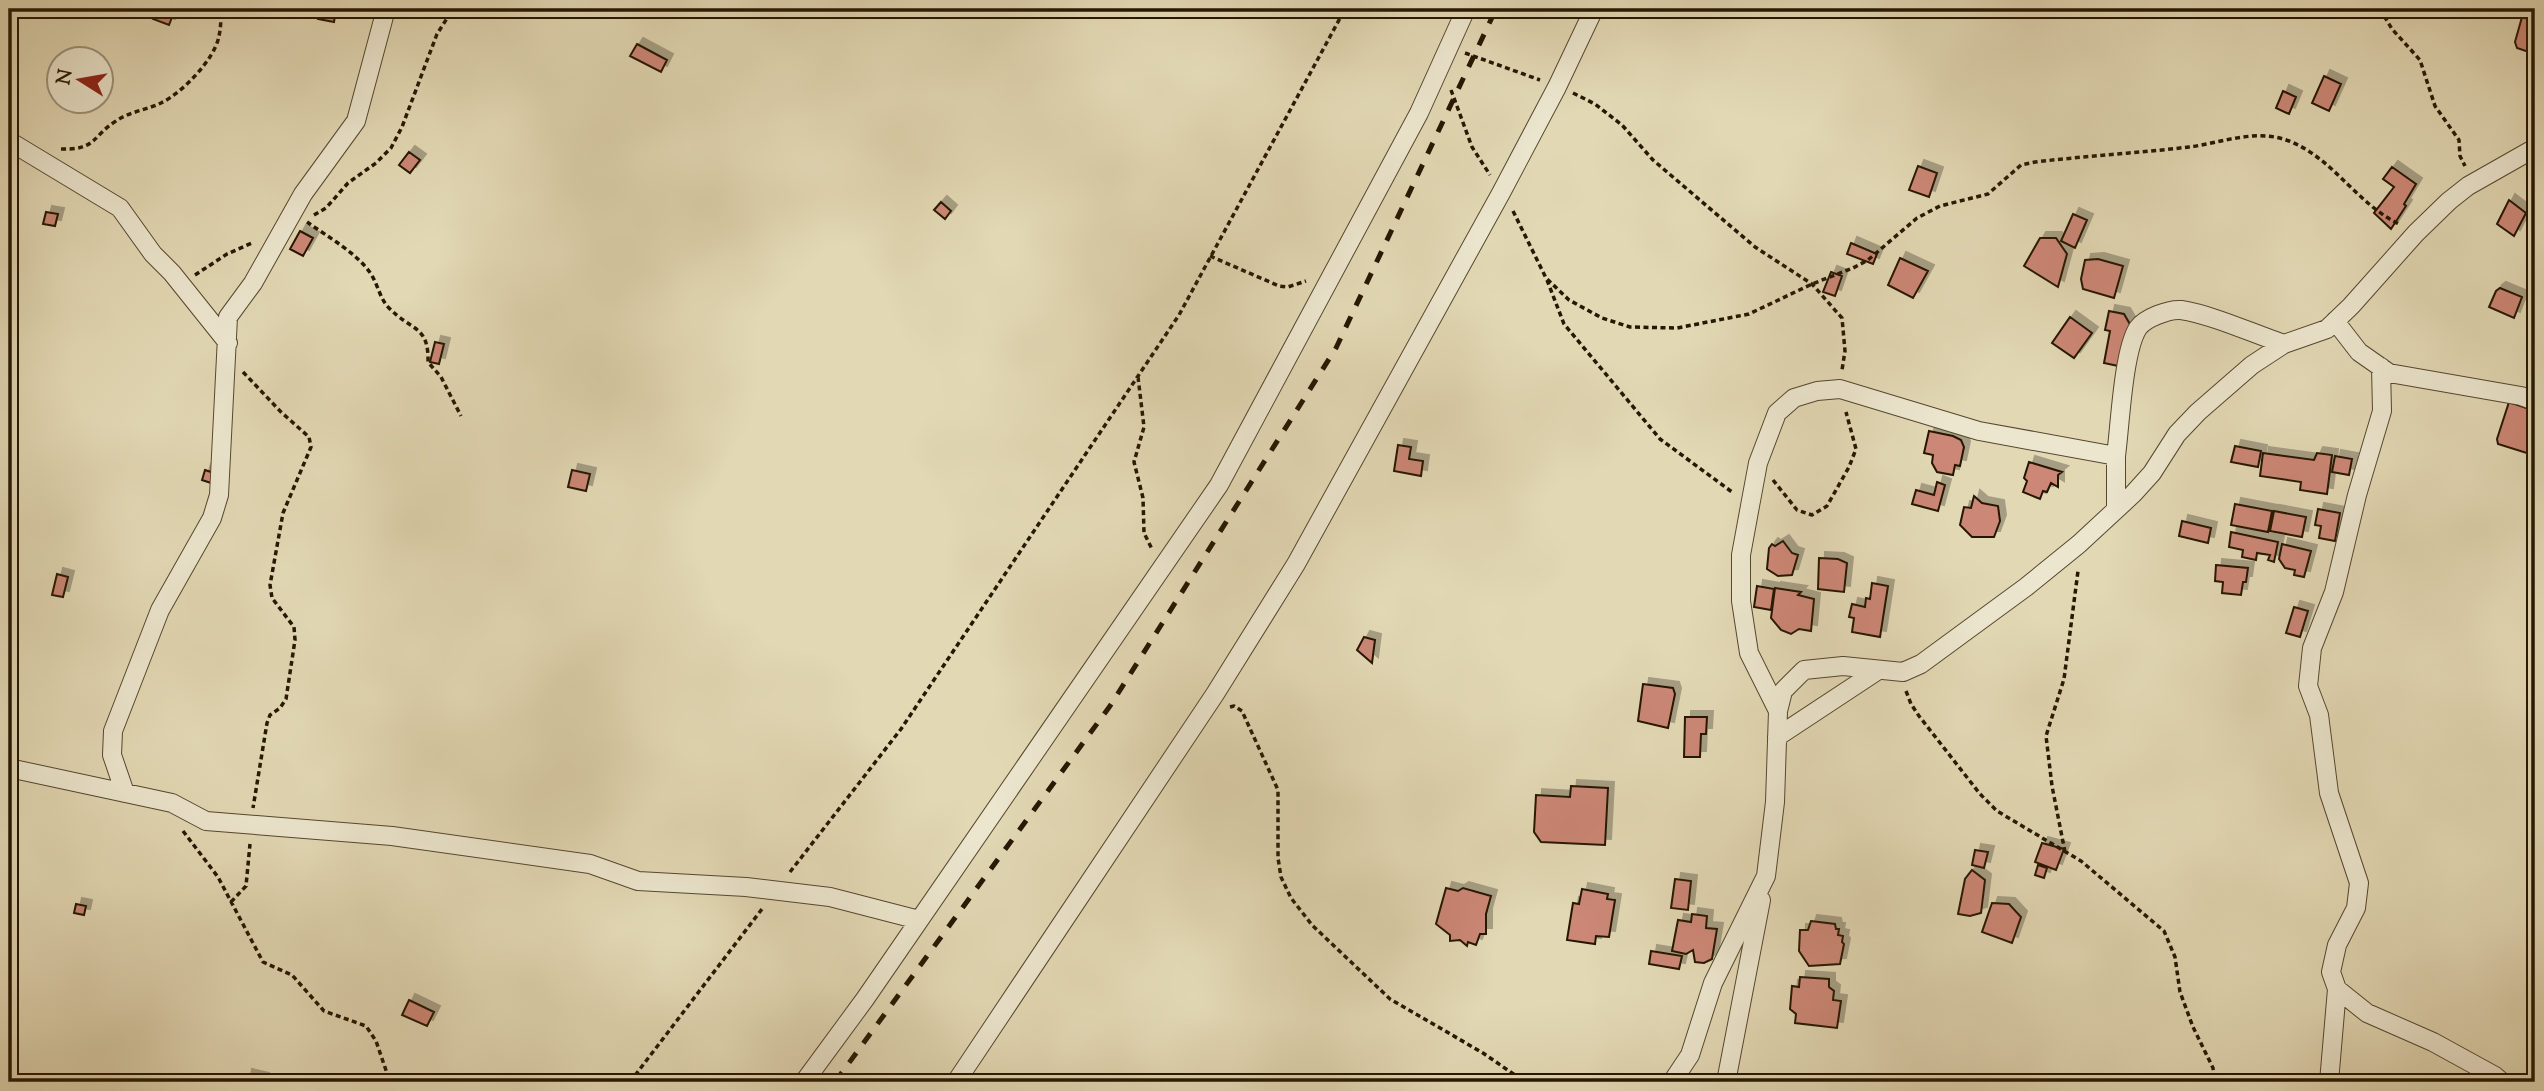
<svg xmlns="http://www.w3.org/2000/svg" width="2544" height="1091" font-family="'Sorts Mill Goudy',serif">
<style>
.building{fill:#cc8776;stroke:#261701;stroke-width:2;filter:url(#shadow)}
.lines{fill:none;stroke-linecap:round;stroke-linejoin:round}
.minor-casing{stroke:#55472e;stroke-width:20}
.path{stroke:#261701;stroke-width:3.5;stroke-dasharray:5 3.5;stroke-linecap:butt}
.minor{stroke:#ece6ce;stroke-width:18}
.rail{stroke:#261701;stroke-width:5;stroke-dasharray:12 12;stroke-linecap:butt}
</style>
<defs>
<filter id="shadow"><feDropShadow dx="6" dy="-6" stdDeviation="0" flood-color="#0004"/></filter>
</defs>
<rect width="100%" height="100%" fill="#e2d8b4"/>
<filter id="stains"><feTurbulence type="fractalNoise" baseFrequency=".00286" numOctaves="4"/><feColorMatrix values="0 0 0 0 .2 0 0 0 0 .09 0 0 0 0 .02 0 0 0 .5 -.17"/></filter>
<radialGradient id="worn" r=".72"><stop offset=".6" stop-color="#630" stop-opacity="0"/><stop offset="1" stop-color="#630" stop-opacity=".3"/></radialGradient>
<path class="building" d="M157 9 174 12 169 25 153 19Z
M320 9H336L334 22 318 19Z
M2522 17 2535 21V54L2517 48 2515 42Z
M637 44 667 60 661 72 630 56Z
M2324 76 2341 84 2329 111 2312 103Z
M2283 91 2296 97 2289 114 2276 108Z
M409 152 420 160 410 173 399 165Z
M1918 166 1937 173 1929 197 1909 190Z
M2392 167 2416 184 2404 204 2406 206 2391 229 2374 213 2394 187 2383 179Z
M2509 200 2526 213 2514 236 2497 224Z
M941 202 951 211 945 219 934 210Z
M46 212 58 214 55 226 43 224Z
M2073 214 2087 220 2075 248 2061 241Z
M300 231 313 238 303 256 290 249Z
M2040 238H2056L2067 254 2058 287 2024 266Z
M1851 243 1877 254 1873 264 1847 254Z
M1900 258 1928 271 1913 298 1888 285Z
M2098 259 2123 266 2114 298 2083 289 2081 279 2085 260Z
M1831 272 1842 276 1835 296 1823 292Z
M2500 288 2522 297 2514 318 2489 307 2496 291Z
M2109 311 2124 314 2131 326 2123 367 2104 363 2110 331 2105 330Z
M2070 317 2092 333 2074 358 2052 343Z
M435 342 444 344 439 364 430 362Z
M2509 402 2535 411V446L2533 445 2530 454 2498 444 2497 439Z
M1929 431 1953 436 1961 440 1964 447 1960 466 1955 465 1953 475 1937 472 1932 463 1933 455 1924 453Z
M1398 445 1411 447 1409 459 1423 461 1421 476 1394 471Z
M2235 446 2261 451 2258 467 2231 462Z
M2263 453 2314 460 2317 453 2332 455 2327 494 2300 490 2301 482 2260 476Z
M2335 456 2352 459 2349 475 2332 472Z
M2029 462 2062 472 2058 475V487L2051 483 2047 492 2043 491 2040 499 2023 492 2027 481 2024 478Z
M205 470 214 473 211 483 202 480Z
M572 470 590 474 586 491 568 487Z
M1937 482 1945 485 1938 511 1912 504 1916 490 1934 495Z
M1974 496 1982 503 1998 506 2000 521 1994 537H1972L1960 525 1964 507 1971 508Z
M2235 504 2272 511 2268 532 2231 525Z
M2318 509 2340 513 2335 541 2319 538 2321 526 2315 525Z
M2274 511 2306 517 2302 537 2270 531Z
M2182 521 2211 528 2208 543 2179 536Z
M2231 532 2278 542 2274 562 2268 560 2270 555 2257 553 2256 560 2242 557 2243 550 2229 547Z
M1783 541 1792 553 1798 555 1792 575 1778 576 1767 569 1769 548 1772 544 1775 546Z
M2282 544 2311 551 2304 577 2294 575 2295 570 2285 568 2279 559Z
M1819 558 1838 559 1847 563 1844 592 1818 589Z
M2216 565 2248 568 2246 582H2243L2241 595 2222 593 2223 582 2215 581Z
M57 574 68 577 63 597 52 595Z
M1872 583 1888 586 1880 637 1852 632 1854 618 1849 617 1852 604 1865 607 1866 598 1870 599Z
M1757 586 1774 589 1771 610 1754 607Z
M1775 588 1801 592 1798 595 1814 599 1811 631 1799 629 1791 634 1781 630 1771 618Z
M2294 607 2308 611 2300 637 2286 633Z
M1364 637 1375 640 1372 663 1357 650Z
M1643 684 1673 688 1675 694 1668 728 1638 721Z
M1685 717H1707L1706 734H1701L1700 757H1684Z
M1571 786 1608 788 1605 845 1541 842 1534 832 1536 795 1570 797Z
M2042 843 2064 849 2056 870 2035 862Z
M1975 850 1988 852 1984 868 1972 865Z
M2038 865 2047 868 2044 878 2035 875Z
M1972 870 1985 880 1981 913 1970 916 1958 914 1965 879Z
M1675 879 1691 881 1688 910 1671 908Z
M1446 888 1458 891 1463 888 1491 896 1486 914V934H1480L1476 945 1468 942 1467 946 1460 940 1450 941V935L1436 924Z
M1582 889 1608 894 1607 899 1615 900 1609 937 1596 936 1595 944 1567 940 1573 903 1579 904Z
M1992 903 2009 904 2021 917 2012 943 1982 932Z
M76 904 86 906 84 915 74 913Z
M1692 914 1707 916 1706 928 1717 929 1712 959 1704 963 1695 962 1693 950 1686 954 1672 951 1678 920 1691 922Z
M1811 921 1835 924 1836 929H1839L1838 935 1843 936 1842 942 1844 944 1840 964 1809 966 1799 951 1800 930H1808Z
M1651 951 1682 956 1679 969 1649 964Z
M1800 977 1829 979V987L1834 991 1833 1000 1841 1001 1837 1028 1795 1023 1796 1014 1790 1009 1792 986 1799 987Z
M409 1000 434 1012 427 1026 402 1015Z
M246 1075 263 1079 262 1082H245Z"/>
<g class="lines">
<g class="minor-casing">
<path id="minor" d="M9 141 120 208 153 254 172 273 228 343
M2335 321 2359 352 2389 373 2521 396 2535 401
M2381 367 2382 411 2357 495 2334 592 2312 648 2308 686 2319 715 2329 793 2359 883 2356 908 2337 945 2331 972 2337 989 2367 1013 2433 1042 2495 1076 2502 1082
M2116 456C2120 427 2123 351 2138 328 2145 318 2169 309 2181 310 2213 315 2254 334 2284 344
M1778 711 1749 653 1741 601V555L1750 506 1758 463 1777 413 1794 398 1817 391 1840 389 1979 431 2116 456V509
M1777 737 1877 671
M9 768 172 803 206 821 392 836 590 864 638 881 746 887 830 897 919 920
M125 793 112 755 113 731 160 610 212 518 219 495 228 317 253 283 303 194 356 121 386 9
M804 1082 865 999 1219 485 1419 113 1466 9
M956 1082 1215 694 1296 564 1501 193 1557 87 1594 9
M1672 1082 1690 1055 1713 983 1766 876 1775 802 1778 711 1783 691 1804 670 1843 666 1903 672 1921 664 2026 587 2079 544 2133 494 2152 473 2177 434 2198 412 2252 365 2284 344 2327 329 2351 306 2416 233 2449 201 2468 186 2535 148
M1726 1082 1761 900
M2329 1082 2337 989"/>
</g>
<path class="path" d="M2380 9 2392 29 2420 60 2435 106 2459 140 2460 156 2465 166
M1465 53 1540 80
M1451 90 1472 147 1490 175
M1573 93 1595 104 1622 125 1653 160 1755 247 1812 284 1842 318 1845 351 1842 370
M61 149C97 150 92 136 116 121 129 112 146 110 161 103 182 93 215 59 219 36 221 27 221 17 221 9
M1513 211 1546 278 1569 300 1602 318 1630 327 1677 328 1749 314 1812 284 1853 268 1868 260 1917 218 1940 206 1988 194 2021 165 2035 162C2086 156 2138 153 2189 147 2221 143 2256 128 2289 141 2333 158 2357 204 2399 224
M314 215 326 208 348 183 376 163 391 148 402 127 437 34 453 9
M307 222C328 237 357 253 371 274 378 285 380 299 389 308 411 331 429 325 428 362L441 377 461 416
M1210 256 1279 286 1288 287 1306 281
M195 275 227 254 252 243
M1547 280 1564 324 1660 439 1732 492
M243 372 281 412 309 437 311 447 283 513 270 585 272 598 294 627 295 640 286 699 280 708 270 715 267 723 253 808
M1138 377 1144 427 1134 462 1143 498 1144 533 1152 549
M1773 480 1797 510 1812 515 1827 506 1849 467 1856 449 1846 412
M1906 691 1911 704 1919 716 1980 794 1997 811 2081 861 2164 931 2175 957 2180 992 2193 1027 2213 1068 2214 1082
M1230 707 1234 706 1242 711 1278 790V858L1281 877 1291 898 1312 925 1390 999 1483 1053 1525 1082
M183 831 218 877 263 962 292 975 324 1011 366 1026 376 1041 390 1082
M2065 852 2052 786 2046 736 2064 679 2078 571
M790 872 901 729 1179 315 1345 9
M231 902 246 886 250 844
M630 1082 762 909"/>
<use href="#minor" class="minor"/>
<path class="rail" d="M835 1082 1110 706 1336 348 1496 9"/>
</g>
<rect width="2544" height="1091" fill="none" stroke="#e2d8b4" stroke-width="35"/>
<rect x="10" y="10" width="2523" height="1070" fill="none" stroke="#261701" stroke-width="3.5"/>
<rect x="18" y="18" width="2509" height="1056" fill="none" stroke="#261701" stroke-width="2"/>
<g transform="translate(80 80) rotate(281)"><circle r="33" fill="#ece6ce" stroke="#9d937c" stroke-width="2"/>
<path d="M0-5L12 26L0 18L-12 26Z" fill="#8f2418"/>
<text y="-10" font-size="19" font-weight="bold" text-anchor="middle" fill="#261701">N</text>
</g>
<rect width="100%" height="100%" filter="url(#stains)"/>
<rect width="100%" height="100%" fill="url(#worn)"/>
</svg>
